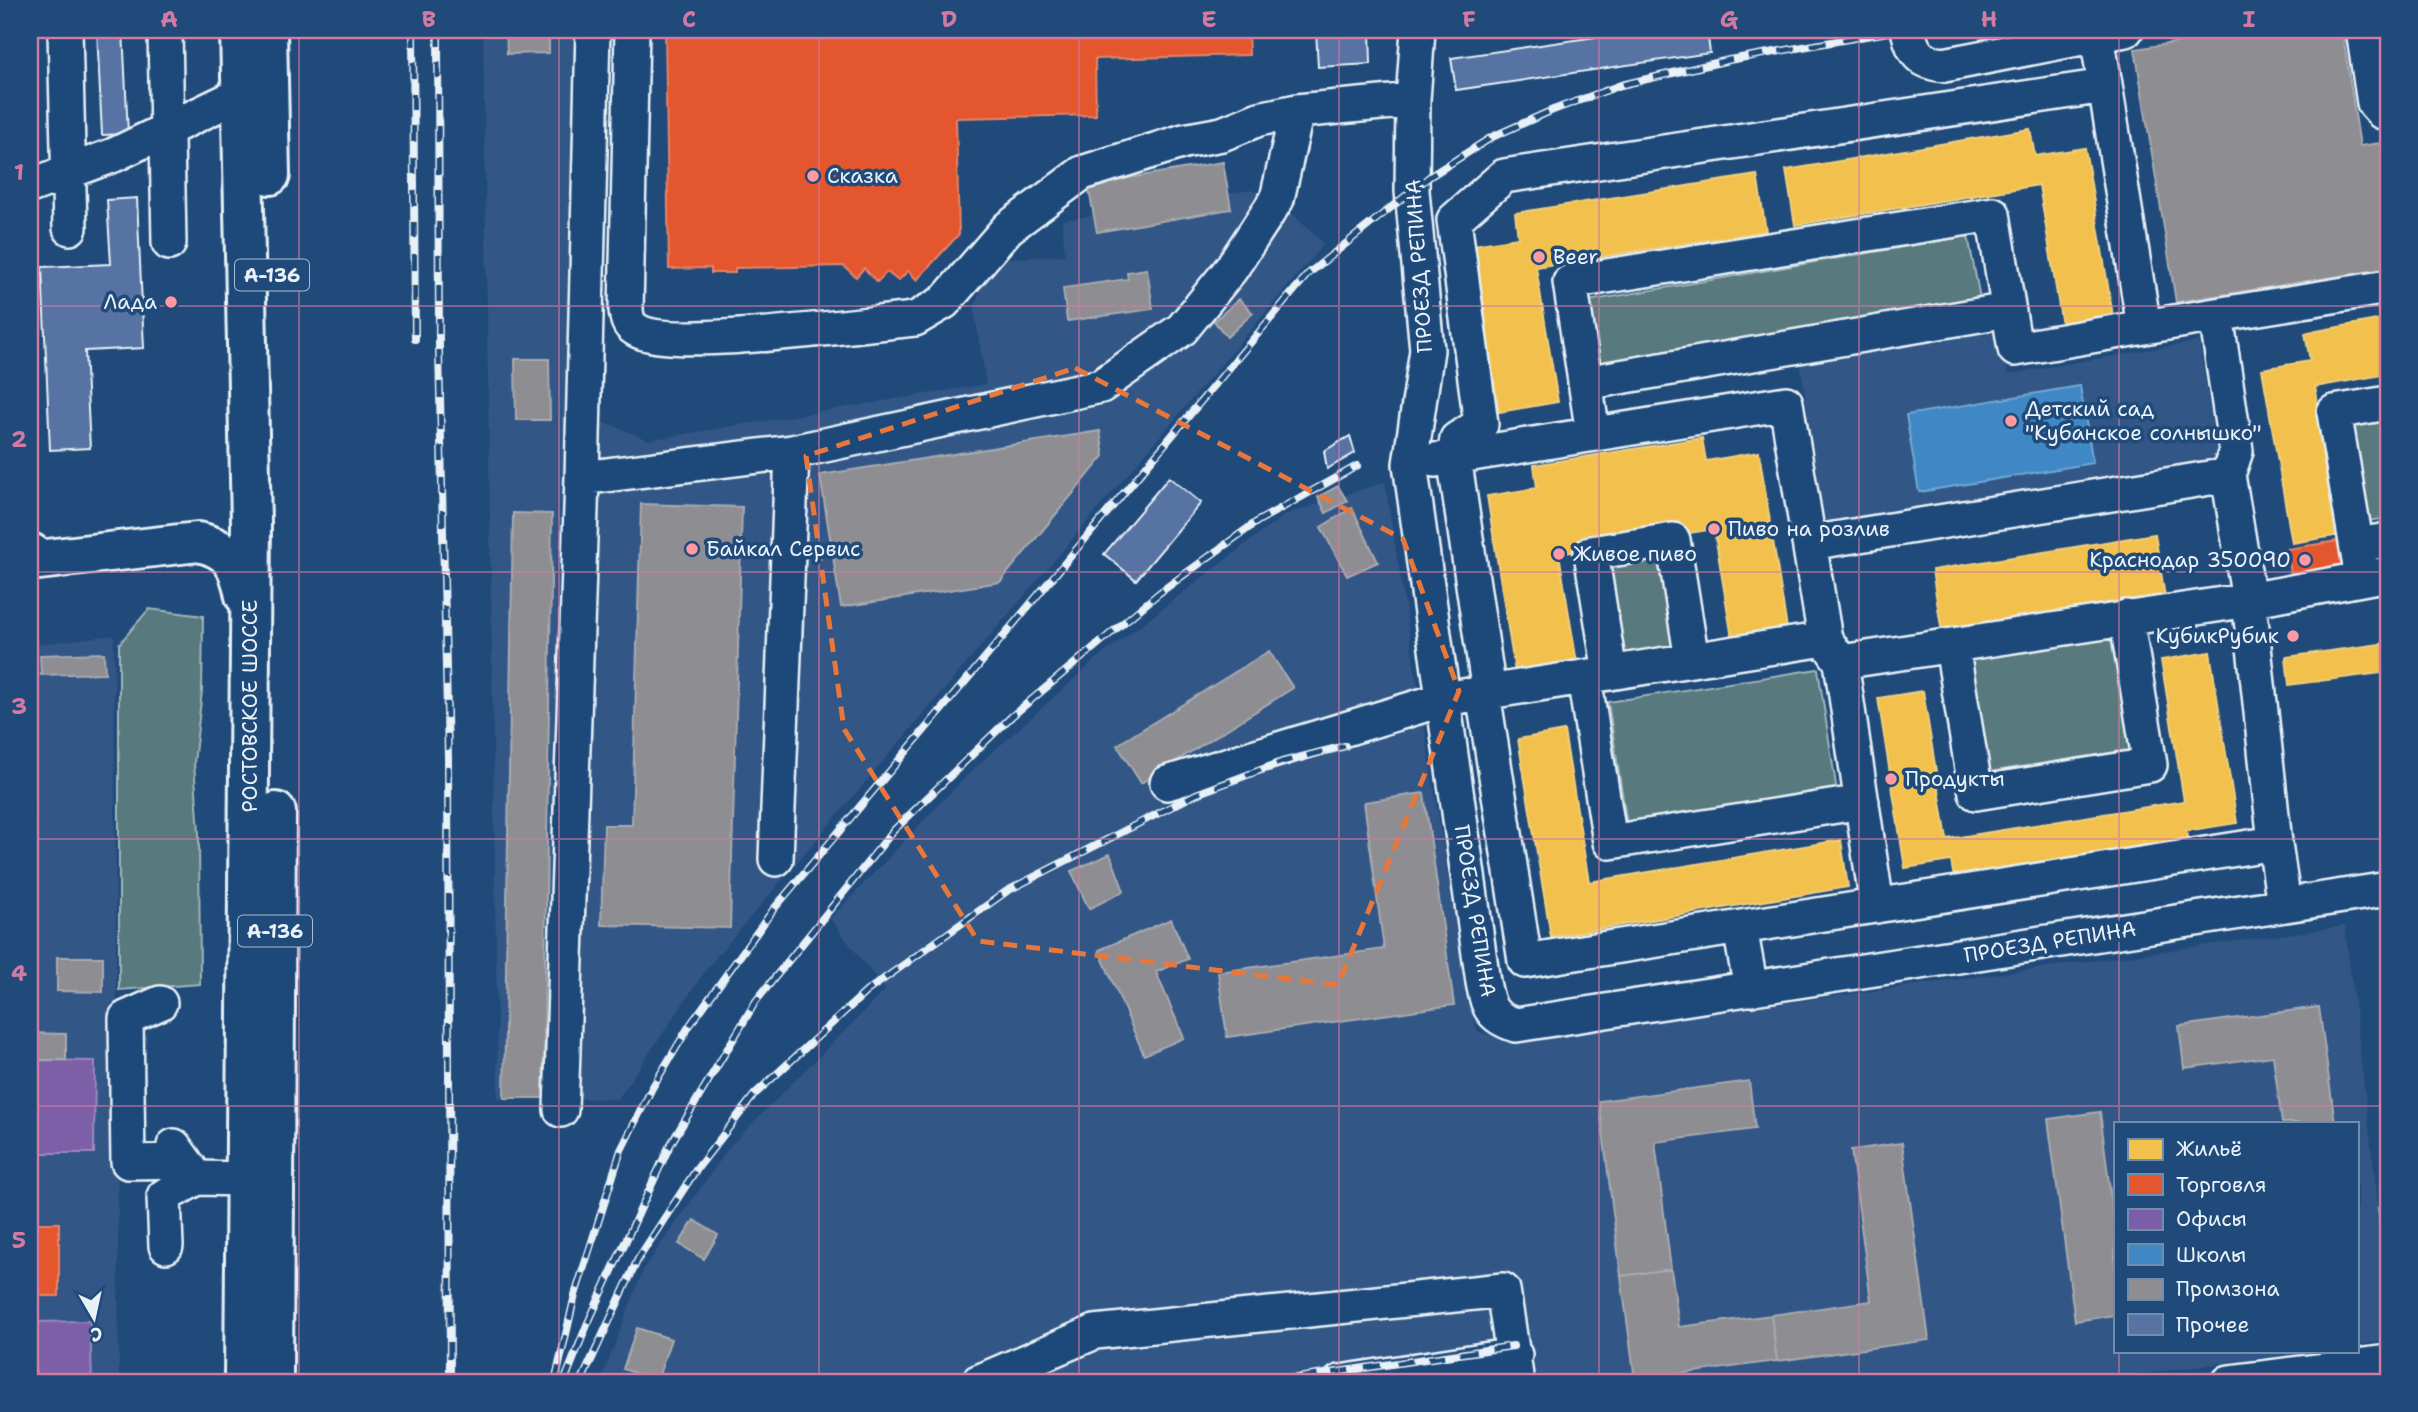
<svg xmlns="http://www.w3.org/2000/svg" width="2418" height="1412" font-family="'Shantell Sans',sans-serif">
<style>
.built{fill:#305686}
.green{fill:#58797e;stroke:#a0b5bb;stroke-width:2}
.homes{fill:#f2c14e;stroke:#efcf81;stroke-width:2}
.shops{fill:#e4572e;stroke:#e5856b;stroke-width:2}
.offices{fill:#7b5ea7;stroke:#9c8abf;stroke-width:2}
.schools{fill:#3f88c5;stroke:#72a8d4;stroke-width:2}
.industry{fill:#8d8d92;stroke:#a8abb1;stroke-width:2}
.building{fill:#5673a3;stroke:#e8f1f8;stroke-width:2}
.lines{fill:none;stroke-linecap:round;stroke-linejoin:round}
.minor-casing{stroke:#e8f1f8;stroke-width:38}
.major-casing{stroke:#e8f1f8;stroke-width:44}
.minor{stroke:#1f4a7a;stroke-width:33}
.major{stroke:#1f4a7a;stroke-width:38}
.rail-casing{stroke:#e8f1f8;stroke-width:8}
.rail{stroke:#1f4a7a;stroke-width:5;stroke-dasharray:16;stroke-linecap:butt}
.marked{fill:none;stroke:#e8773b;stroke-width:5;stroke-dasharray:14 9;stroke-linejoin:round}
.grid{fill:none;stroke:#d37aa2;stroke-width:2;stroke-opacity:0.55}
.poi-dot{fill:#ff9aa2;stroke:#1f4a7a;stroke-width:2.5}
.labels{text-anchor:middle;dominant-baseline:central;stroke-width:7;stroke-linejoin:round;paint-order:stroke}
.shield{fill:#1f4a7a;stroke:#acbfd2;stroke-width:2}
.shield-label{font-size:19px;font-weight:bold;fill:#e8f1f8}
.poi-label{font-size:21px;fill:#e8f1f8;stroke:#1f4a7a;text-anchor:start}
.street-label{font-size:21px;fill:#e8f1f8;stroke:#1f4a7a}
.neatline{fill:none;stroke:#d37aa2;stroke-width:2.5}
.grid-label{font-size:23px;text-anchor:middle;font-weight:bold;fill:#d37aa2}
</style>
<rect width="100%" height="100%" fill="#1f4a7a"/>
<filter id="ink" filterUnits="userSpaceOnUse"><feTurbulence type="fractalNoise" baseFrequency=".0143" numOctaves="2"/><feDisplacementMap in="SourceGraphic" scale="14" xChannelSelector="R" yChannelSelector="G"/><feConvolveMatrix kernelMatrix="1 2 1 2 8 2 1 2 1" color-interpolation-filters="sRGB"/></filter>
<g filter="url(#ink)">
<path class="built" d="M483 30H588L584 421 610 424 648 440 986 384 974 309 987 272 997 259 1065 255 1062 220 1251 190 1277 199 1324 244 708 967 618 1099 498 1098Z
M1998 328 2008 374 2199 341 2219 468 1825 529 1800 361Z
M1385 482 1468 1000 1477 1031 1509 1041 2345 926 2388 1286V1340L2357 1345V1123H2115V1351H2312L2081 1382H600L644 1268 730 1146 885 990 830 919 967 775 1095 660 1284 515Z
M114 635 119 1382H30V645Z"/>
<path class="green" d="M1968 236 1982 309 1593 375 1582 302Z
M2388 415V518L2368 521 2351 421Z
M1662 550 1678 651 1618 660 1602 560Z
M149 609 203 616 202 691 194 763 199 833 200 984 119 990V644Z
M2115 630 2134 749 1989 772 1970 653Z
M1818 669 1837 792 1627 825 1608 702Z
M2388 1207V1286L2378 1208Z"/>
<path class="homes" d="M2030 129 2035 156 2085 148 2113 316 2062 325 2039 185 1795 225 1786 170Z
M1757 175 1766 231 1536 267 1558 402 1499 412 1473 245 1518 238 1515 213Z
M2388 318V374L2315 387 2341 535 2292 543 2262 369 2310 361 2305 333Z
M1702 438 1706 461 1759 452 1788 635 1733 644 1714 529 1559 554 1577 663 1515 672 1487 496 1537 488 1534 465Z
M2155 534 2165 597 1942 633 1932 570Z
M2388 643V672L2289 685 2286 657Z
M2210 652 2237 823 2186 831 2190 852 1956 889 1951 861 1905 868 1878 698 1923 691 1947 839 2184 801 2161 660Z
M1564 731 1589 882 1841 840 1848 887 1551 937 1518 739Z"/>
<path class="shops" d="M665 30H1248L1249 55 1095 59 1096 115 956 118 959 234 917 280 908 271 898 281 887 272 877 282 864 268 856 277 844 266 735 268V273H711V268L669 269Z
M2344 540 2349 571 2292 580 2287 549Z
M30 1223H59V1296H30Z"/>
<path class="offices" d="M30 1060 95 1061 94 1153H30Z
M90 1321 92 1382H36L34 1322Z"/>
<path class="schools" d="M2080 386 2093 463 1919 492 1906 415Z"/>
<path class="industry" d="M506 30H549V53L507 54Z
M2256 30H2342L2360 146 2388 142V268L2176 302 2135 49Z
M1223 162 1231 209 1097 232 1088 185Z
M1147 269 1153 309 1067 321 1063 288 1128 279 1127 272Z
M1239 299 1253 313 1227 337 1214 321Z
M515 359H549L550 420H516Z
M1100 431 1104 456 1000 582 841 607 820 475Z
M1338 486 1347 501 1326 513 1318 497Z
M641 504 742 507 730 928 601 925 604 825H632Z
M1352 508 1378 562 1347 576 1321 527Z
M513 513 552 514 543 1098H504Z
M1269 651 1293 688 1141 783 1117 745Z
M104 653 105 673 41 675 40 655Z
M30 781H35L34 831H30Z
M1424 793 1454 1005 1227 1037 1218 972 1384 949 1364 802Z
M1110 854 1124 891 1089 909 1071 871Z
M1171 919 1188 959 1156 972 1184 1038 1144 1055 1099 950Z
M57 957H103V992L57 991Z
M2319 1007 2335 1123H2282L2273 1056 2184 1068 2179 1026Z
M30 1033 66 1034V1060H30Z
M1749 1081 1755 1129 1655 1142 1671 1269 1621 1276 1599 1101Z
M2100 1112 2115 1230V1315L2075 1321 2048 1119Z
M1902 1143 1929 1340 1777 1361 1771 1315 1871 1301 1851 1150Z
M694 1220 718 1235 704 1259 679 1244Z
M1671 1269 1679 1327 1771 1315 1777 1361 1635 1380 1621 1276Z
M637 1328 671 1339 657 1381 623 1369Z"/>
<path class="building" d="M97 30H123L128 134 102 135Z
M1316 30H1370L1371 64 1318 67Z
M1644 30H1707L1710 53 1456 90 1451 58Z
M137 198 144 348 85 351 90 448 50 450 42 267 111 264 107 200Z
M1350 436 1355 453 1327 469 1324 451Z
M1169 477 1201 503 1136 580 1104 554Z"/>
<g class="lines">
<g class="minor-casing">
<path id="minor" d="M65 30 70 228
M165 30 169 243
M593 30 582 478 792 452 1101 386 1182 329 1231 269 1277 199 1297 111
M632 30 626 310C627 318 628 325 635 329 665 352 868 323 915 319L944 302 1008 228 1082 173 1184 141 1222 134 1259 119 1297 111 1413 100
M1418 30 1413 100 1412 191 1427 350 1410 464 1483 982C1488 1007 1490 1017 1516 1025L2388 889
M1908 30C1913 53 1919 62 1944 65L2097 35
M2363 30 2374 103 2382 112 2388 113
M30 186 114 155 241 94
M2144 327 2216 315
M1585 383 2008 310
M1593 434 1570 282 1993 214 2015 349 2144 327 2097 35 2126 30
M1435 460 1786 403 1825 639 1841 662 1877 906
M1810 543 2228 475
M2357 545 2388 540
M2362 578 2334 412 2388 403
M1952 646 1976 793 2150 765 2126 617
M1841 662 2249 600 2388 574
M1610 673 1591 553 1673 540 1692 660
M1584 677 1610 842 1862 802
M1489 692 1454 457 1457 439 1481 424 1454 220 1504 176 2105 86
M1483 693 1525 961 2275 843
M1167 783 1444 699 1825 639
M776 859 792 452
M2284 905 2275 843 2249 600 2228 475 2236 451 2216 315 2388 287
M1740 928 1751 989
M160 1003 126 1018 128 1162 185 1161
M561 1110 582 478
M174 1146 197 1178 246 1179
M166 1246 164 1196 197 1178
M978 1382 1095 1332 1503 1290 1517 1382
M1340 1382 1515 1355
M2229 1382 2388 1362"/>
</g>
<g class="major-casing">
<path id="major" d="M240 30 251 523 244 1382
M267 30 270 175
M31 553 38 560 198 542C231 549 239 565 245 596
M273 1382 276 812"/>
</g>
<use href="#minor" class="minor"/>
<use href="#major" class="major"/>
<g class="rail-casing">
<path id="rail" d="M413 30 415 339
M438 30 439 350 448 758 450 1382
M555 1382 575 1295 621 1150 652 1088 690 1025 773 910 1308 274 1429 177 1492 137 1553 110 1621 85 1729 60 1900 30
M564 1382 587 1325 669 1147 756 1001 893 831 1012 716 1159 593 1258 521 1357 466
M581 1382 638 1259 696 1170 755 1094 867 991 1007 891 1196 794 1282 762 1345 746
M1270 1382 1513 1346"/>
</g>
<use href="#rail" class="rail"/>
</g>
</g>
<path class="marked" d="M1075 368 1403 539 1459 691 1338 985 978 941 844 729 806 456Z"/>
<path class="grid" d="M299 30V1382M559 30V1382M819 30V1382M1079 30V1382M1339 30V1382M1599 30V1382M1859 30V1382M2119 30V1123M30 306H2388M30 572H2388M30 839H2388M30 1106H2388M2119 1351V1382"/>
<g class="poi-dot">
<circle cx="813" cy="176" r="7"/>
<circle cx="1539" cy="257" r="7"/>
<circle cx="171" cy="302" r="7"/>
<circle cx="2011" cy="421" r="7"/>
<circle cx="1714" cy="529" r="7"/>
<circle cx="692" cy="549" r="7"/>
<circle cx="1559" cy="554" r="7"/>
<circle cx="2305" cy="560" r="7"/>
<circle cx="2293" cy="636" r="7"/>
<circle cx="1891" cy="779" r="7"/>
</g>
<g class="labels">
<g class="shield">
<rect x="235" y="259.5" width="74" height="31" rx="5"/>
<rect x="238" y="915.5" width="74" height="31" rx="5"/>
</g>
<g class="shield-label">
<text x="272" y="275">А-136</text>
<text x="275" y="931">А-136</text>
</g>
<g class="poi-label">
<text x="827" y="176">Сказка</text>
<text x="1553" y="257">Beer</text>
<text x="157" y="302" text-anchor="end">Лада</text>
<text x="2025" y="409">Детский сад<tspan x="2025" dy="24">"Кубанское солнышко"</tspan></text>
<text x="1728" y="529">Пиво на розлив</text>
<text x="706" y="549">Байкал Сервис</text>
<text x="1573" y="554">Живое пиво</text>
<text x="2291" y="560" text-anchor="end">Краснодар 350090</text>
<text x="2279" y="636" text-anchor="end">КубикРубик</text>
<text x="1905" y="779">Продукты</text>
</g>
<g class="street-label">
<text transform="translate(1419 266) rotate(-94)">ПРОЕЗД РЕПИНА</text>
<text transform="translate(250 706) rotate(-90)">РОСТОВСКОЕ ШОССЕ</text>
<text transform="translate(1475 911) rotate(81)">ПРОЕЗД РЕПИНА</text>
<text transform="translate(2050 942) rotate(-9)">ПРОЕЗД РЕПИНА</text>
</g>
</g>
<rect width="2418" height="1412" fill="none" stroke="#1f4a7a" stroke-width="77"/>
<rect x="2114" y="1122" width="245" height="231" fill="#1f4a7a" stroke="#6f8dac" stroke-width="2"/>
<rect x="2128" y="1139" width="35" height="21" fill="#f2c14e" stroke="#6f8dac" stroke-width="2"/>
<text x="2176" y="1156" font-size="21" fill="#e8f1f8">Жильё</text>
<rect x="2128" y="1174" width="35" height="21" fill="#e4572e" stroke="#6f8dac" stroke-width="2"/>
<text x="2176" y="1192" font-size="21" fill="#e8f1f8">Торговля</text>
<rect x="2128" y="1209" width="35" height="21" fill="#7b5ea7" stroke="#6f8dac" stroke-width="2"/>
<text x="2176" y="1226" font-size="21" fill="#e8f1f8">Офисы</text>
<rect x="2128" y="1244" width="35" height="21" fill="#3f88c5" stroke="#6f8dac" stroke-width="2"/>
<text x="2176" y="1262" font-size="21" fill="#e8f1f8">Школы</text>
<rect x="2128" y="1279" width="35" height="21" fill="#8d8d92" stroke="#6f8dac" stroke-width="2"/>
<text x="2176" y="1296" font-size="21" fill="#e8f1f8">Промзона</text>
<rect x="2128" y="1314" width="35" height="21" fill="#5673a3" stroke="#6f8dac" stroke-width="2"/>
<text x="2176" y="1332" font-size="21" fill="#e8f1f8">Прочее</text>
<g transform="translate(94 1318) rotate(171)" stroke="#1f4a7a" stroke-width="5" paint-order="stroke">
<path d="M0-5L12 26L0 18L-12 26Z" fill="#e8f1f8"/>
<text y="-10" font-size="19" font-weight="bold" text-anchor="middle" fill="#e8f1f8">С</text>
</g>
<rect x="38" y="38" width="2342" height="1336" class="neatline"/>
<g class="grid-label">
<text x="169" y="27">A</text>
<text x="429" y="27">B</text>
<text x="689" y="27">C</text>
<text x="949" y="27">D</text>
<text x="1209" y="27">E</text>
<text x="1469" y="27">F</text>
<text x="1729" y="27">G</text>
<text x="1989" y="27">H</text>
<text x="2249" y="27">I</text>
<text x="19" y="180">1</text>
<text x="19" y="447">2</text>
<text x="19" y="714">3</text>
<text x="19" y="981">4</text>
<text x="19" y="1248">5</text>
</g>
</svg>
